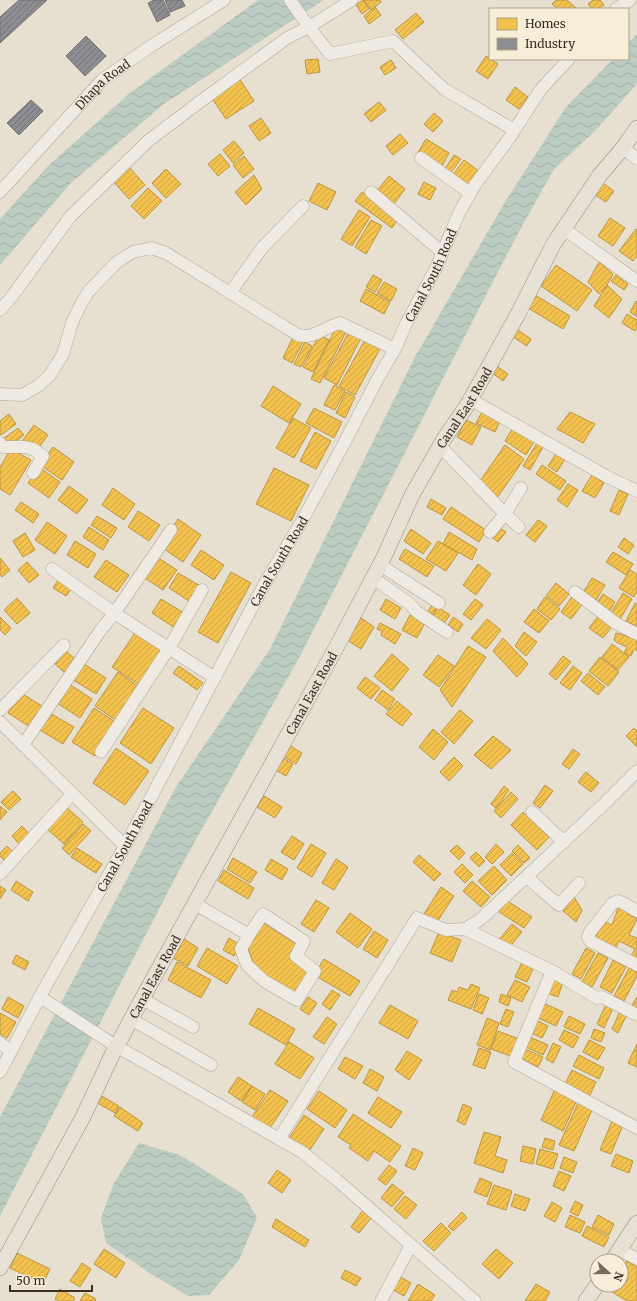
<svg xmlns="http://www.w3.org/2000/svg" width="637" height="1301" font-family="Merriweather,serif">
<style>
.water{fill:url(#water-waves)}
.homes{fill:url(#homes-hatch);stroke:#bc9540}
.industry{fill:url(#industry-hatch);stroke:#757070}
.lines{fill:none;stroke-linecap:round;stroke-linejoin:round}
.minor-casing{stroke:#ada599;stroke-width:13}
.major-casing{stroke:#928b80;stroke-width:16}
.minor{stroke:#efebe3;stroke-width:12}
.major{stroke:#e6e1d4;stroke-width:15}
.labels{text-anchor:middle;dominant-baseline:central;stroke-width:4;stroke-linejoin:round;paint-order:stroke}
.street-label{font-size:12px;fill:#3d2e20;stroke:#f7eed8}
</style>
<defs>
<pattern id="water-waves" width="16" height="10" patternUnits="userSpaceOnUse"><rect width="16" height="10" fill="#bcccc2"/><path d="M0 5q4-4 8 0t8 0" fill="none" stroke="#a2b0a6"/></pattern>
<pattern id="homes-hatch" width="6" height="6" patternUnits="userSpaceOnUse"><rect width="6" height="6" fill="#f2c14e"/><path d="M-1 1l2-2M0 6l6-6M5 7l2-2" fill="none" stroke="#d0a644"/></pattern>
<pattern id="industry-hatch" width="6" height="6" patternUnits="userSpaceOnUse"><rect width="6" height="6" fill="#8d8d92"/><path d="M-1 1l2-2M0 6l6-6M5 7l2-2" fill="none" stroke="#747477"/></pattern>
</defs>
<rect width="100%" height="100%" fill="#e7e0d1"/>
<path class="water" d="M258 0H324L165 103 71 183 0 265V219L49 165 130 93Z
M637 34V84L593 133 554 169 516 237 299 658 185 859 0 1216V1117L176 787 270 649 415 357 505 202 566 107 613 59H628V43Z
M139 1143 180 1155 243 1194 257 1218 239 1260 209 1295 188 1296 148 1272 106 1243 101 1218 114 1183Z"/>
<path class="homes" d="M363 0 369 9 362 14 356 5Z
M364 0H380L381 2 371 10Z
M556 0H567L576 8 558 9 552 4Z
M593 0H600L604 5 600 9H592L588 4Z
M375 7 381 15 369 24 364 16Z
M416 13 424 22 403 39 395 30Z
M486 56 498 64 488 79 476 71Z
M318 59 320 72 307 74 305 60Z
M391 60 396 68 385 75 380 67Z
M239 78 254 101 226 119 211 97Z
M515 87 528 97 519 109 506 100Z
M379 102 386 110 371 122 364 114Z
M434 113 443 121 433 132 424 124Z
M261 118 271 133 259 141 249 126Z
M400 134 408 143 393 155 386 146Z
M426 139 449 153 441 168 417 154Z
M234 141 244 153 233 163 223 150Z
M220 154 230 166 218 176 208 164Z
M454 155 461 159 450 174 444 170Z
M244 156 254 169 243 178 233 165Z
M464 160 479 171 467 187 452 176Z
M129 167 145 185 129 199 113 181Z
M166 169 181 184 166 198 152 183Z
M254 175 262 189 246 205 235 192Z
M389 176 405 189 393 205 376 192Z
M424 182 436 188 430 200 418 194Z
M318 183 336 192 327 210 309 201Z
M603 183 614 191 606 202 595 195Z
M148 188 162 201 144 219 131 206Z
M362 192 399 218 392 228 355 201Z
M359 210 370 217 352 246 341 239Z
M610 218 625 228 613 246 598 236Z
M371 220 382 226 366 254 355 247Z
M636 229 637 230V256L633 261 619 251Z
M599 262 613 274 607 285 599 294 588 282Z
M556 265 592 290 577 311 541 286Z
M373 275 382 280 375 292 366 287Z
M616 275 628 284 624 290 611 281Z
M384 282 397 289 391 301 377 293Z
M607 285 622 299 609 318 594 306Z
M366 289 390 302 384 314 360 301Z
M535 295 570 316 563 329 528 308Z
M636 301 637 302V317L630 312Z
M627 314 637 320V327L635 331 622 323Z
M337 325 347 330 320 383 311 379Z
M350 330 362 336 337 385 324 378Z
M518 330 531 339 527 346 513 337Z
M319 335 329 340 313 372 303 367Z
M293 337 303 342 292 363 283 358Z
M366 338 382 345 355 395 339 386Z
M305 342 312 346 301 367 294 364Z
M495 365 508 374 503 381 491 372Z
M334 385 345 391 335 410 324 405Z
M273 386 301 404 289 423 261 406Z
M346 392 355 397 345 418 336 413Z
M314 408 342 422 334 438 306 423Z
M482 412 500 421 495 432 476 423Z
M570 412 595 424 583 443 557 429Z
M9 414 16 424 1 435 0 434V421Z
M293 418 311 428 294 458 276 448Z
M466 420 481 427 472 445 457 437Z
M34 425 48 435 37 450 23 440Z
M514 426 535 440 526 455 505 441Z
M18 428 24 435 9 447 3 439Z
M315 432 331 441 316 469 300 461Z
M537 443 543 447 530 470 523 466Z
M505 445 524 459 495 501 478 484Z
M53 447 74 462 62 480 40 465Z
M11 449 31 460 10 495 0 489V467Z
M557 452 566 457 557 472 548 466Z
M542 465 566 481 560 490 536 474Z
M39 467 60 482 49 498 28 483Z
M274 468 309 485 291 521 256 504Z
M592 475 604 483 595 498 582 491Z
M568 484 578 490 567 507 557 500Z
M69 486 88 500 77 514 58 500Z
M113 488 135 504 124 520 102 505Z
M619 490 628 494 619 515 610 511Z
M431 499 446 508 442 515 427 507Z
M21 502 39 514 33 523 15 510Z
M451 507 486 530 479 542 443 519Z
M138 511 160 525 149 541 128 527Z
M97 516 117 528 111 538 91 525Z
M178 519 201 535 183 562 160 546Z
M538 520 547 526 535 542 526 535Z
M47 522 67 536 55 554 35 540Z
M497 526 506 532 498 542 489 535Z
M89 527 109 540 103 550 83 537Z
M411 529 431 543 423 554 404 541Z
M449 532 477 549 472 560 443 544Z
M25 533 35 550 23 557 13 541Z
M624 538 634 545 628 554 618 547Z
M75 541 96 554 88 568 67 555Z
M438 541 458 553 446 571 426 559Z
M405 549 434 566 427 577 399 559Z
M201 550 224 565 214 580 191 565Z
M613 552 633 564 626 575 606 562Z
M154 555 177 570 163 590 140 575Z
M0 558 10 570 2 577 0 574Z
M106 560 129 575 117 592 94 577Z
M27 562 39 575 29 583 18 570Z
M478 564 491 574 476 595 463 585Z
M630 570 637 574V591L634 597 619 588Z
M231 572 251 583 218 643 198 632Z
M178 573 202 587 192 603 169 588Z
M592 578 605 585 595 602 582 594Z
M58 580 71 589 66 596 53 588Z
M556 583 569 594 559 606 546 596Z
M623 593 632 599 619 621 610 615Z
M574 594 584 602 571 619 561 612Z
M603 594 615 602 608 614 595 606Z
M545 597 560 609 551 620 537 609Z
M17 598 30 613 17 624 4 610Z
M161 599 184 613 175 628 152 613Z
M386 599 401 608 395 619 380 610Z
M475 599 483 605 471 620 463 614Z
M433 603 438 606 432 616 427 613Z
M635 603 637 604V627L626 621Z
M438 607 450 615 443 625 431 617Z
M534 609 549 621 539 633 524 622Z
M600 614 614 624 603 638 589 628Z
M410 615 425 623 417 638 402 630Z
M0 617 11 628 5 635 0 630Z
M453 617 463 624 458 632 448 625Z
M361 618 374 627 361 649 347 640Z
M487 619 501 630 486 649 471 638Z
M380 623 401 634 395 644 381 635 382 631 377 629Z
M137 630 165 648 140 685 112 667Z
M524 632 537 642 526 656 515 646Z
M616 633 637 639V651L634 649 631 656 624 653 627 647 616 642 614 640Z
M503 638 528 664 517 677 493 651Z
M612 644 629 657 618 670 602 657Z
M468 646 486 657 452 707 440 690Z
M66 651 76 660 64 672 55 664Z
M392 654 409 669 392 691 374 676Z
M438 655 454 666 439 687 423 675Z
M563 656 571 662 556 680 549 674Z
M600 657 619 672 608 686 589 671Z
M81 662 106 678 96 694 70 678Z
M179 666 203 683 197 690 173 673Z
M573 666 582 673 570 690 560 683Z
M118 672 139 687 117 721 95 706Z
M588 673 605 687 598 695 581 681Z
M365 677 380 688 371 699 357 688Z
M69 684 92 699 80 718 57 703Z
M382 690 395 699 388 710 375 700Z
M21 693 42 706 30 727 8 713Z
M397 701 412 714 402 726 386 714Z
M94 708 117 723 95 756 72 742Z
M143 708 174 728 151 764 120 743Z
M460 710 473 721 454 744 441 732Z
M48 712 74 727 63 744 38 729Z
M634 728 637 731V747L626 736Z
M433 729 448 742 434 760 419 747Z
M493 736 511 750 491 769 474 755Z
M289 745 302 753 296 764 283 756Z
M116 748 149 771 125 805 93 783Z
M573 749 580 754 569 769 562 764Z
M281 757 293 764 286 776 274 769Z
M454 757 463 766 449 781 440 772Z
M586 772 599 783 591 792 578 782Z
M545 785 553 791 540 808 533 803Z
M504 786 509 790 496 808 491 804Z
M13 791 21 799 9 810 1 802Z
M511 792 518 799 501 818 494 811Z
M264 796 282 807 275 818 257 807Z
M0 806 7 812 0 820Z
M65 806 83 822 64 844 46 828Z
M523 812 549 837 537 850 511 825Z
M83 824 91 831 69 855 62 848Z
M22 826 31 836 21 846 12 836Z
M292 836 304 844 294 860 281 852Z
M311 844 326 853 312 877 297 868Z
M496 844 504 852 492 864 485 857Z
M457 845 465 853 459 860 450 851Z
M518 845 530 858 524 863 512 851Z
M7 846 15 854 7 863 0 856V853Z
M77 848 102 864 96 873 71 857Z
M476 852 485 861 479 867 470 858Z
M512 853 523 864 511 876 500 865Z
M419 855 441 874 434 881 413 862Z
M233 858 257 872 250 883 227 869Z
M271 859 288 869 282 880 265 870Z
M336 859 348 867 334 890 322 883Z
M462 864 473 875 465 883 454 872Z
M494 866 507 880 492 895 478 881Z
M224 870 254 888 248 899 218 881Z
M16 881 33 892 28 901 11 890Z
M472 881 490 897 481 907 463 891Z
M0 886 6 890 0 899Z
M441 887 454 896 437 922 424 914Z
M574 897 582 910 576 922 563 911Z
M316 900 329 908 314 932 301 924Z
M506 900 532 917 524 928 499 912Z
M619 907 628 910V913L629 915 637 919 629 935 637 938V959L631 956 635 949 619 941 615 949 595 938 603 921 612 925 615 917H614L617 913 616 912Z
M350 913 372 929 358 948 336 932Z
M260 921 298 945 290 957 310 971 295 995 252 967 254 964 247 946Z
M512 924 522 932 507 950 497 942Z
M374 931 388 940 377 958 363 949Z
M439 932 461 940 452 962 430 953Z
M229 938 240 945 234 956 223 950Z
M184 939 198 948 188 966 173 958Z
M207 948 238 966 227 984 197 966Z
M586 948 595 953 581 979 572 974Z
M598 953 608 958 592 987 582 982Z
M16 955 29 962 25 970 12 963Z
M324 959 360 981 350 996 314 975Z
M613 960 626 967 612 993 600 987Z
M177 962 211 980 201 998 168 980Z
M522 962 534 967 527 982 515 977Z
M629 968 637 972V976L624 1001 614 996Z
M550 977 563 982 558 997 544 992Z
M515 980 530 987 522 1002 507 995Z
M471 984 480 988 471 1009 448 1000 452 990 457 992 459 987 468 990Z
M332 990 340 995 330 1010 322 1004Z
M479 994 489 998 482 1014 473 1010Z
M501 994 511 998 508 1006 499 1002Z
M8 997 24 1006 18 1018 2 1009Z
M308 997 317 1003 309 1015 300 1009Z
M637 997V1010L631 1007Z
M541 1002 563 1012 556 1026 534 1016Z
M607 1002 614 1006 604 1028 597 1024Z
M390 1005 418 1021 408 1039 379 1023Z
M258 1008 295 1029 286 1045 249 1024Z
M506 1009 514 1012 508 1027 500 1024Z
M621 1009 628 1012 618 1033 612 1029Z
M0 1013 16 1022 7 1038 0 1034Z
M569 1016 585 1024 580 1034 564 1027Z
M327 1017 337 1024 324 1044 313 1037Z
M487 1018 499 1023 490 1050 477 1045Z
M534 1019 548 1026 542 1038 529 1032Z
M594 1029 605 1033 601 1042 591 1038Z
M564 1030 579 1037 573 1048 559 1040Z
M498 1031 519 1039 513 1057 491 1049Z
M530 1037 548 1045 543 1055 526 1047Z
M589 1040 605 1048 598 1060 583 1052Z
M289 1042 314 1058 300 1079 275 1064Z
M553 1043 561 1047 553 1063 546 1059Z
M637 1044V1067L628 1063Z
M479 1048 491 1052 485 1069 473 1065Z
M523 1048 543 1057 538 1067 518 1057Z
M407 1051 422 1060 409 1080 395 1070Z
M579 1055 604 1068 599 1079 573 1066Z
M345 1057 363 1066 355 1079 338 1069Z
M370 1069 384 1077 377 1091 363 1083Z
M572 1070 596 1082 589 1097 565 1084Z
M238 1077 252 1086 241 1101 228 1092Z
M252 1086 265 1094 255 1110 242 1102Z
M555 1089 577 1100 563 1131 541 1120Z
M270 1090 288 1101 270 1128 252 1117Z
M319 1091 347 1110 335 1128 307 1109Z
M98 1094 119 1106 115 1113 94 1101Z
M378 1097 402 1112 391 1128 368 1113Z
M578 1103 592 1110 574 1151 559 1145Z
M463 1104 472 1108 465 1125 457 1121Z
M120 1107 143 1123 138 1131 114 1116Z
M353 1114 401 1146 390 1162 374 1151 368 1161 349 1148 351 1145 338 1137Z
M304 1115 324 1129 309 1151 289 1138Z
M612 1121 623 1125 611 1154 600 1150Z
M484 1132 501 1137 495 1156 507 1160 503 1173 474 1163Z
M545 1138 555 1141 553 1150 542 1147Z
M523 1146 536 1149 533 1164 520 1161Z
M413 1148 423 1153 415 1170 405 1166Z
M540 1149 558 1154 553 1169 536 1164Z
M616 1154 633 1161 629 1173 611 1166Z
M564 1157 577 1162 573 1173 560 1168Z
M389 1165 397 1171 386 1185 378 1179Z
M277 1170 291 1180 282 1193 268 1183Z
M559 1171 571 1176 564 1191 553 1186Z
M480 1178 492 1183 487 1197 474 1192Z
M392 1184 404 1193 392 1207 381 1198Z
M494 1185 512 1191 506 1210 487 1204Z
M515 1194 530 1199 525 1211 511 1206Z
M405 1196 417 1205 406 1219 394 1209Z
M575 1201 583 1205 578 1216 570 1212Z
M552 1202 562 1208 555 1222 544 1216Z
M363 1210 372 1217 359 1233 351 1227Z
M462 1212 467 1218 453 1231 448 1226Z
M570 1215 585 1222 580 1233 565 1227Z
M598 1215 614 1224 609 1235 592 1227Z
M276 1219 309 1240 305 1247 272 1227Z
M441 1223 451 1233 434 1251 423 1241Z
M587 1226 609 1237 604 1247 582 1236Z
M104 1249 125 1263 116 1278 94 1264Z
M496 1249 513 1263 499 1279 482 1264Z
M17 1253 50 1269 43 1284 10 1268Z
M627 1261 637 1267V1301H627L609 1290 612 1285H621V1271Z
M82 1263 91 1269 80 1287 70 1281Z
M345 1270 361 1278 356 1286 341 1278Z
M397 1275 411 1283 404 1296 390 1288Z
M418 1284 435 1295 431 1301H408Z
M536 1284 550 1292 545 1301H525Z
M60 1289 75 1298 73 1301H59L55 1299Z
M85 1293 96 1299 95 1301H80Z"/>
<path class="industry" d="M19 0H47L0 43V17Z
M154 0H163L170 15 157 22 148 3Z
M165 0H182L185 6 170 12Z
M86 36 106 56 85 76 66 56Z
M31 100 43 111 19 135 7 123Z"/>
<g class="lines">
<g class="minor-casing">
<g id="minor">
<path d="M290 0 309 27 330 54 393 41 444 89 514 130"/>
<path d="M616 9 630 0"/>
<path d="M623 148 637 159"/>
<path d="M421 158 470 193"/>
<path id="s1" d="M0 192 102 80 151 46 224 0"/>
<path d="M371 192 442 252"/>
<path d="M564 229 637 281"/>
<path d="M230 293 262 248 303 206"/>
<path d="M0 310 10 299 70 217 148 141 205 98 287 38 309 27 352 0"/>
<path d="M0 394 22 395 38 386 50 375 63 354 72 323 80 306 89 291 117 262 133 252 151 248 166 253 298 335C312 340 327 326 340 323L395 349"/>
<path d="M470 399 606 476 637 491"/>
<path d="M0 443 3 447H25L33 449 43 456 33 473"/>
<path d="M440 446 505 514 521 488"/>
<path d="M490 532 505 514 519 527"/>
<path d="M380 565 439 603"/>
<path d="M52 569 114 613 215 678"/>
<path d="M373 578 410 604 417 612 447 632"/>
<path d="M575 592 617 624 637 634"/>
<path d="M0 710 64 645"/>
<path d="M0 722 125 846"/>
<path d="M23 745 100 631 116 611 171 530"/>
<path d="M101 752 169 648 202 590"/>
<path d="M532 812 564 842"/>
<path d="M0 874 72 794"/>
<path d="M527 877 540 889 559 905 579 883"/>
<path d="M195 904 249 935 241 949 247 965 264 981 297 1000 315 971 296 956 304 941 263 914 249 935"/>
<path d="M637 911 623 903 618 901 613 903 590 932 588 937 590 941 637 965"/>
<path d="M465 929 552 971 597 998 602 997 637 1015"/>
<path d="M552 971 514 1062 637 1128"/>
<path d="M40 997 116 1046 302 1152 337 1180 475 1301"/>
<path d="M142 999 193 1027"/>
<path d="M131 1019 211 1065"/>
<path d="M0 1043 11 1051"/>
<path id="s2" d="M0 1072 44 989 125 846 265 583 303 519 341 449 377 380 395 349 406 324 436 268 459 213 475 185 510 137 541 89 569 59"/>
<path d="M279 1139 417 918 446 930 465 929 481 919 603 805 637 771"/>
<path d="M620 1250 637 1259"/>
<path d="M381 1301 411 1245"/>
</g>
</g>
<g class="major-casing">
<g id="major">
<path d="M612 1261 637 1223"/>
<path id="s3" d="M0 1268 83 1117 112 1055 142 999 337 646 383 559 412 495 444 439 468 404 519 312 553 245 600 175 623 148 637 128"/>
<path d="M586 1301 597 1285"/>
</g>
</g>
<use href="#minor" class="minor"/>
<use href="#major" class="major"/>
</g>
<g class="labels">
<g class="street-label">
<text stroke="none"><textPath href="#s1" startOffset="149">Dhapa Road</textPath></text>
<text stroke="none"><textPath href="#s2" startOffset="906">Canal South Road</textPath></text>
<text stroke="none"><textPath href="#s3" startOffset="978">Canal East Road</textPath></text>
<text stroke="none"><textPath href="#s2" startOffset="582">Canal South Road</textPath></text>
<text stroke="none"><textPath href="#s3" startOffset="654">Canal East Road</textPath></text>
<text stroke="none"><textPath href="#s2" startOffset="258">Canal South Road</textPath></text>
<text stroke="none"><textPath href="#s3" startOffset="330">Canal East Road</textPath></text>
</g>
</g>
<rect x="489" y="8" width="140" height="52" fill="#f7eed8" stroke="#ada18e"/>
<rect x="497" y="18" width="20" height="12" fill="#f2c14e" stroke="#ada18e"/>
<text x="525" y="28" font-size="12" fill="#3d2e20">Homes</text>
<rect x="497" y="38" width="20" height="12" fill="#8d8d92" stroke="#ada18e"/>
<text x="525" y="48" font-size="12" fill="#3d2e20">Industry</text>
<g transform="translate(609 1273) rotate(111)"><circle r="19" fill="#f7eed8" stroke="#ada18e"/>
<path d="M0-3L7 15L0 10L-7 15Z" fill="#786c5e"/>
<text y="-6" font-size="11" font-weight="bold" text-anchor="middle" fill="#3d2e20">N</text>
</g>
<path d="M10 1285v6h82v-6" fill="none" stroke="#3d2e20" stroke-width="2"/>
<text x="16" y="1285" font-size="12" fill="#3d2e20" stroke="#f7eed8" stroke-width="3" paint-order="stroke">50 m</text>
</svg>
